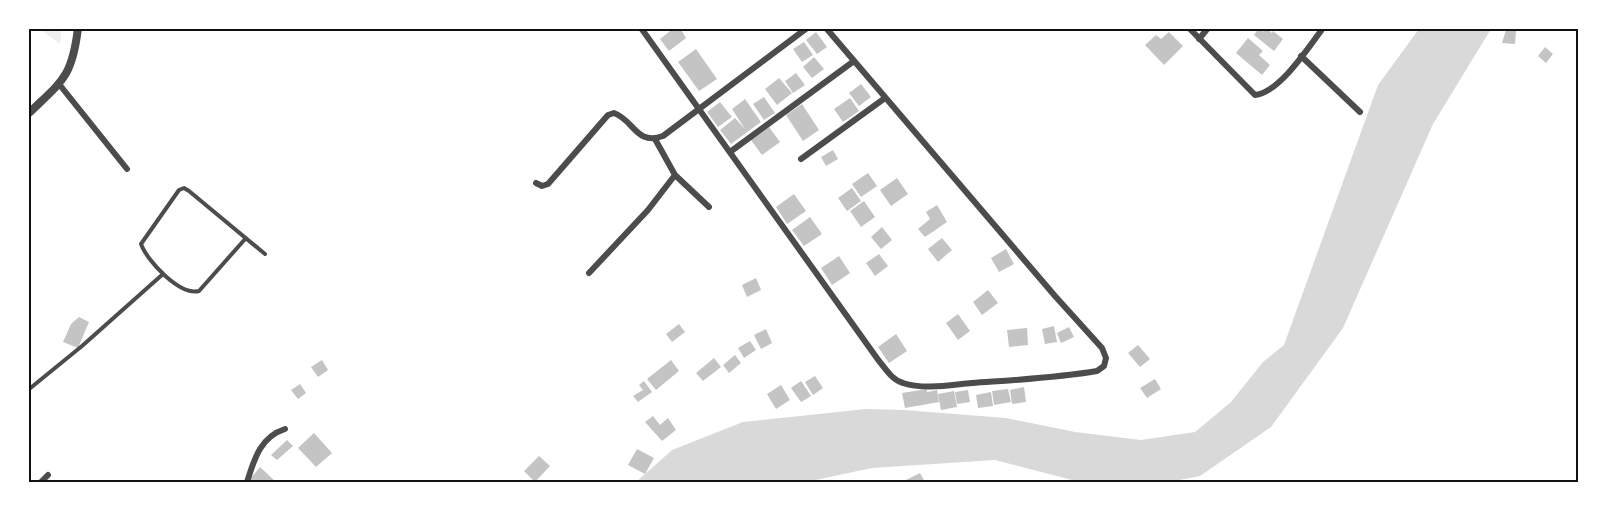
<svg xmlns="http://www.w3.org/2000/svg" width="1607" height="511" font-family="'Archivo Narrow',sans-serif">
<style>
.green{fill:#eee}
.water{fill:#d9d9d9}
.building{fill:#c4c4c4}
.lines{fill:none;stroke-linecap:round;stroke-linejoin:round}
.service{stroke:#4c4c4c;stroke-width:4}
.minor{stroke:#4c4c4c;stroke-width:6}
.tertiary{stroke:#4c4c4c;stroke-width:8}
.neatline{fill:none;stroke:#111;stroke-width:2}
</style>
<rect width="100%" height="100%" fill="#fff"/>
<path class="green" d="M40 29H61L60 44Z"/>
<path class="water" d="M1419 29H1491L1433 124 1343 328 1271 427 1200 476 1169 482H1080L995 460 872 468 806 482H636L672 450 743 422 866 409 904 410 1006 418 1075 432 1141 440 1195 432 1231 402 1263 362 1284 345 1378 85Z"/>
<path class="building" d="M674 28H680L686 38 669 51 660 39Z
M1259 28 1263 32 1265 28 1272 33 1273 31 1283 39 1274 51 1254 35Z
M1506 30 1516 31 1515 44 1502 43Z
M816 32 827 47 817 54 806 40Z
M1169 32 1183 46 1164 65 1145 45 1156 35 1161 39Z
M1248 38 1263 51 1259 55 1270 65 1262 75 1236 53Z
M804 42 813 55 802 62 793 49Z
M1545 47 1553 54 1546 63 1538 56Z
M696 49 717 79 699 91 678 62Z
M814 57 824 69 812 78 803 67Z
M796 73 805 85 793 93 785 81Z
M779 78 792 93 777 105 765 89Z
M861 84 871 97 859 106 849 93Z
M764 97 775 113 764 120 753 104Z
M850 98 859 111 843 122 834 109Z
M745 99 761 122 731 144 720 130 735 118 745 129 732 109Z
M720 102 732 117 718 127 707 112Z
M802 104 819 130 803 141 786 115Z
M769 127 780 142 762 155 751 140Z
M833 150 838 159 826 166 821 157Z
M868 173 877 186 861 197 852 184Z
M897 178 908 194 891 206 880 190Z
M852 188 861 201 847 211 838 198Z
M794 194 806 211 787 224 776 207Z
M864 201 875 217 861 227 850 211Z
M937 205 947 222 925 237 918 229 930 219 926 212Z
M810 217 822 234 804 246 792 230Z
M882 227 892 240 881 249 871 237Z
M942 238 952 250 938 262 928 249Z
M1006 249 1014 264 999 272 991 258Z
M879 254 888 266 875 276 866 263Z
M839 256 850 273 832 285 821 268Z
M756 278 761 290 747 297 742 285Z
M988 290 998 303 982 315 973 302Z
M958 314 970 331 958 340 946 323Z
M79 317 89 322 78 348 63 342 71 324Z
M679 324 685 332 672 342 666 334Z
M1054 326 1057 342 1045 344 1042 329Z
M1069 327 1074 337 1061 343 1057 333Z
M1027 328 1028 345 1009 347 1007 330Z
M766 329 772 343 761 349 754 335Z
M896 334 907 351 889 363 878 347Z
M750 341 756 350 744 358 738 348Z
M1138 345 1150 359 1140 367 1128 353Z
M735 355 741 363 729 373 723 365Z
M714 358 721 367 703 381 696 373Z
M322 360 328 370 318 377 311 367Z
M671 360 679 371 656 390 647 379Z
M815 376 823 388 813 395 805 382Z
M1155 379 1161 389 1147 398 1140 388Z
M644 381 652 392 638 402 633 396 643 390 639 385Z
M801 381 811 396 801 402 791 388Z
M300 384 306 393 298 399 291 390Z
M781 385 790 400 776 409 767 394Z
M1024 387 1026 402 1012 404 1010 390Z
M927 389V392L937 390 939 402 905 408 902 393Z
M1008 389 1011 402 994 405 992 391Z
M968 390 970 402 957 404 955 392Z
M954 391 957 407 941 410 938 394Z
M991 392 993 406 978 408 976 395Z
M653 416 660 425 668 418 676 430 662 441 645 422Z
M314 433 332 453 316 467 298 448Z
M287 440 293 446 277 460 271 455Z
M637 449 654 458 645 474 628 465Z
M539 456 550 466 535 482 524 471Z
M260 467 275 481 273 482H254L250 479Z
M920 473 925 482H902Z"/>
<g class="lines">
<path class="service" d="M246 238 199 291C180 296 147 261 141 244L179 190 184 188 189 191 265 254
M28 390 82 346 163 274"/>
<path class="minor" d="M641 28 879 361C886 369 892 380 903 383 924 390 950 385 972 383 1014 380 1056 378 1097 371L1104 366 1106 358 1102 348 1055 296 826 28
M1189 28 1255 95C1279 93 1309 47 1323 28
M1199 39 1208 28
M1301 56 1360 112
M59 84 127 169
M655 139 675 175 709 207
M730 152 854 61
M801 159 885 98
M536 183 542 186 548 184 608 115 614 113C634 120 636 146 663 136L807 28
M589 273 648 210 675 175
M41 482 48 475
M247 482C254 460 260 437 285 429"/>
<path class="tertiary" d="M28 114C62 81 72 78 78 28"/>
</g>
<rect width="1607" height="511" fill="none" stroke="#ffffff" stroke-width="60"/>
<rect x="30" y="30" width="1547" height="451" class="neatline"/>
</svg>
